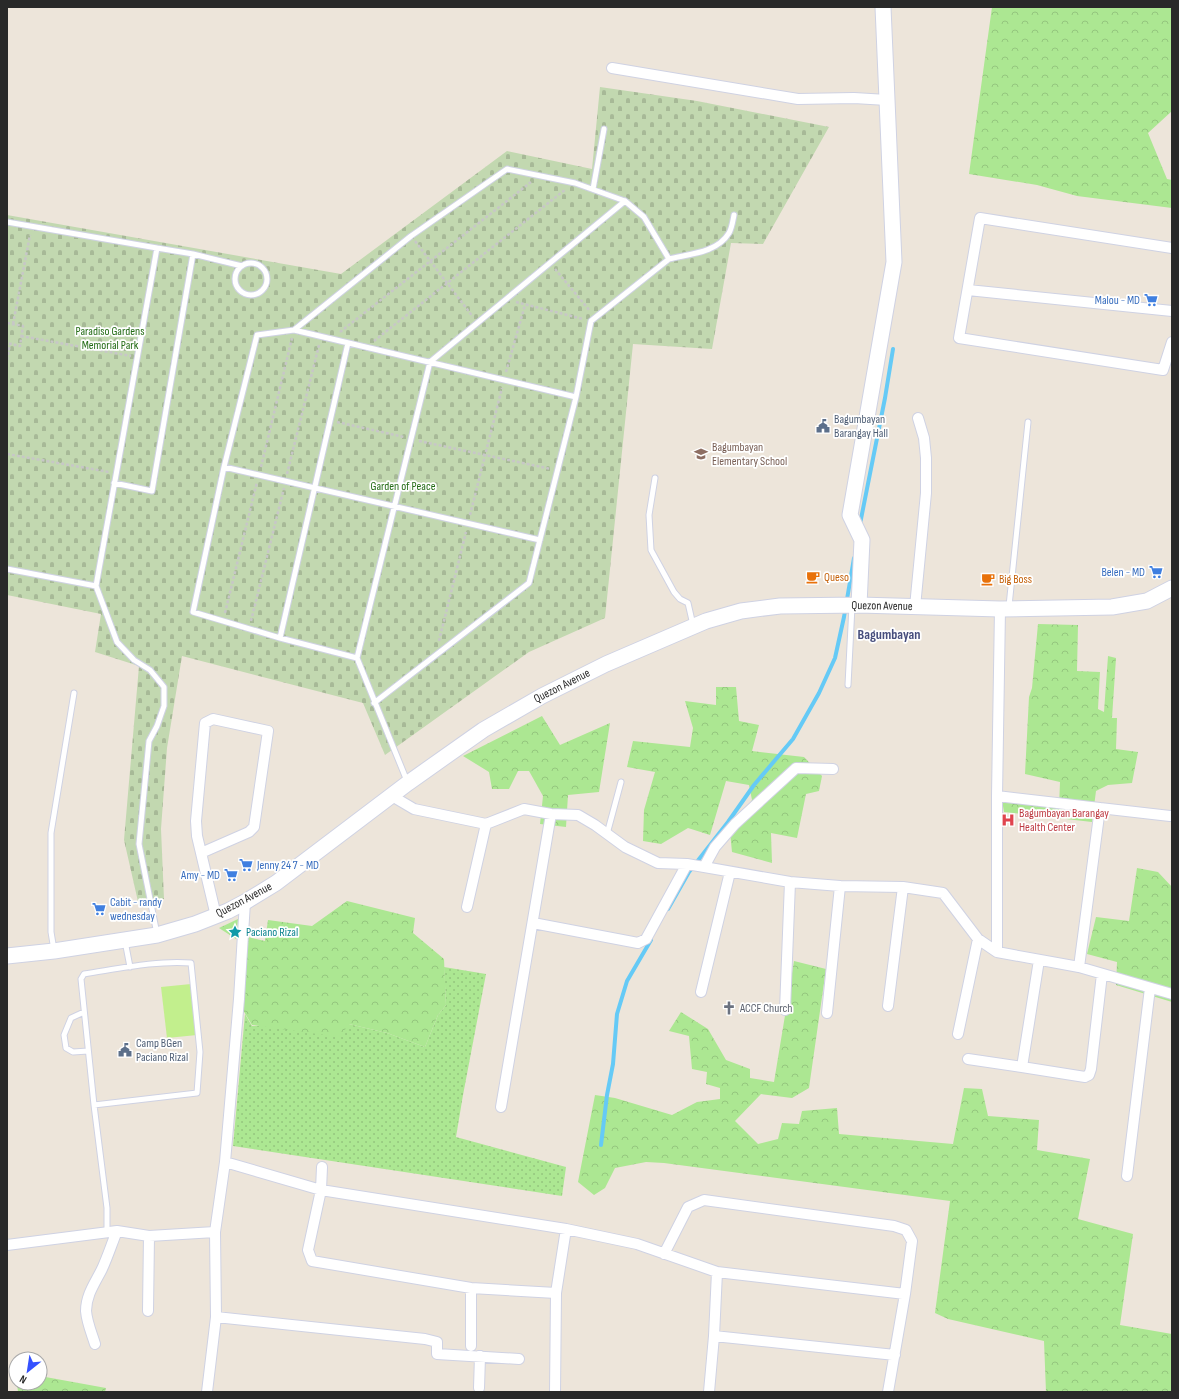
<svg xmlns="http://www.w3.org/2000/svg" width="1179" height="1399" font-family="'Sofia Sans Condensed',sans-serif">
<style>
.grass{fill:url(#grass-dots)}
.forest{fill:url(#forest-crowns)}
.cemetery{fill:url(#cemetery-stones)}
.park{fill:url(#park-tufts)}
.pitch{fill:#c2ef8d}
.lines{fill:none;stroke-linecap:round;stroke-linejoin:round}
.stream{stroke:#65caf6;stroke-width:4}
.lane-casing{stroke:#cfd2e3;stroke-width:7}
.street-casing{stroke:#cfd2e3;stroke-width:12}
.secondary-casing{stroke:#cfd2e3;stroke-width:17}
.path{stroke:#c7c7c7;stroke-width:2.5;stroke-dasharray:3 2;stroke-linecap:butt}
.lane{stroke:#fff;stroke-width:5}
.street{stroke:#fff;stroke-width:10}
.secondary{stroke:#fff;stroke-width:15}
.labels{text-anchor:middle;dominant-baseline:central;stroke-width:3.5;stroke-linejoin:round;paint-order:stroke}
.shop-label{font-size:12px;fill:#366cbe;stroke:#fff;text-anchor:end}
.park-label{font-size:12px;fill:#236b15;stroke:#fff}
.service-label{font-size:12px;fill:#4e5e75;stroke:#fff;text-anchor:start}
.education-label{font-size:12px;fill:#785e54;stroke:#fff;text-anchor:start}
.food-label{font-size:12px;fill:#c56008;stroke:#fff;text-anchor:start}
.street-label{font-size:12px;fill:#292929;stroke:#fff}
.health-label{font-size:12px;fill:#be3a42;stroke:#fff;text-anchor:start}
.culture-label{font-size:12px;fill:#0d838f;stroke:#fff;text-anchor:start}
.worship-label{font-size:12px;fill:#5b616d;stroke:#fff;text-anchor:start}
.quarter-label{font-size:14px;font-weight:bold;fill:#474e7d;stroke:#fff}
</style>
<defs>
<pattern id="grass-dots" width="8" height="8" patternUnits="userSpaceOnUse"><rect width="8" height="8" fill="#ace792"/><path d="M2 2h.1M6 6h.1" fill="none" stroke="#94c67e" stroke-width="1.8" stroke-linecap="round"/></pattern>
<pattern id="forest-crowns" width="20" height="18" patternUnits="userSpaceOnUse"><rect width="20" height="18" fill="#ace792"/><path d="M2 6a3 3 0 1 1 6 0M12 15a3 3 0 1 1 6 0" fill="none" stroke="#94c67e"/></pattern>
<pattern id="cemetery-stones" width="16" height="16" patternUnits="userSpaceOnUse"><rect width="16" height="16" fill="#c2d8b0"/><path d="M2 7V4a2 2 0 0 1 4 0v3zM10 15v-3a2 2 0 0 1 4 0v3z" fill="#a7b997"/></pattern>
<pattern id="park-tufts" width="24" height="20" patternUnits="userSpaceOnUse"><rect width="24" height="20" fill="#ace792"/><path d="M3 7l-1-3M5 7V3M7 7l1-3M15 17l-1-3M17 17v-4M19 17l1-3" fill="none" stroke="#94c67e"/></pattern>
</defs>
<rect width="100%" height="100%" fill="#ede5da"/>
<path class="grass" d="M444 967 486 974 463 1095 456 1137 566 1167 562 1196 233 1146 245 1014 252 1026 349 1024 387 1033 425 1047 438 1015 446 1005Z"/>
<path class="forest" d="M992 7H1172V111L1148 133 1167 179 1172 180V208L1077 196 1037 185 969 174Z
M1038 624 1078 625 1077 671 1100 672 1098 709 1104 712 1108 656 1116 658 1112 718H1117L1116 749 1138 752 1132 783 1108 785 1096 791 1092 822 1004 812 1002 800 1059 807 1060 782 1025 774 1029 697 1032 688Z
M716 687H736L739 721 759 725 752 751 804 757 822 776 819 791 806 794 797 838 771 833 772 863 732 852 730 832 752 800 749 785 726 781 710 835 688 828 661 844 643 841 644 810 655 772 627 767 633 741 690 747 693 728 685 701 716 705Z
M542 716 560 745 610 723 599 792 568 795 566 827 540 824 543 796 529 771H518L509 789H492L489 772 463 756Z
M1137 868 1158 872 1172 887V1002L1116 985 1117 962 1087 954 1096 917 1129 921Z
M347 901 415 918 413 933 444 959 446 1005 438 1015 425 1047 387 1033 349 1024 340 1037 252 1025 243 1010 248 937 265 941 268 920 312 926Z
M794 961 826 969 809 1088 792 1098 761 1094 735 1121 758 1144 778 1139 782 1123 799 1124 802 1111 837 1108 839 1134 953 1144 964 1088 982 1089 988 1116 1039 1120 1037 1150 1090 1159 1078 1219 1133 1234 1120 1325 1172 1334V1392H1046L1044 1341 948 1319 935 1313 950 1201 664 1163 646 1162 615 1168 605 1188 594 1195 578 1182 595 1095 615 1098 672 1115 697 1102 720 1099V1088L706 1084 707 1072 692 1069 689 1036 669 1031 681 1012 708 1029 726 1060 750 1069V1078L774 1082Z
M40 1376 106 1388 105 1392H18L17 1383H40Z"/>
<path class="cemetery" d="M600 87 697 101 829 127 763 244 731 243 712 349 633 344 605 618 529 652 385 755 363 703 182 656 167 748 161 829 164 899 139 906 124 840 139 666 95 652 101 614 7 595V215L341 274 507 151 592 169Z"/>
<path class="park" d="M238 919 236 939 219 928Z"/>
<path class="pitch" d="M191 984 197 1035 167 1038 161 987Z"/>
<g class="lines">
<path class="stream" d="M860 524 885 398 893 349
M668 909 689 872 728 822 754 785 793 739 819 693 835 658 844 617 854 558
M601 1145 607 1095 613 1064 617 1014 627 981 651 940"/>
<g class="lane-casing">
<path id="lane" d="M593 189 604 129
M7 222 157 248 96 586
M193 254 242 266
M669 259C689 254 717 253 729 233 732 228 733 220 734 215
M235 279a16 16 0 1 1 32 0a16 16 0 1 1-32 0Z
M294 330 576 397
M224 467 540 540
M655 478 649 515 651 550 674 592 680 599 688 603 693 625
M114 483 152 491 193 254 157 248
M7 569 96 586 117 642 134 660 150 670 164 687V706L157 726 149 741 139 844 157 934
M1009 606 1028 422
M280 638 348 343
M357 658 430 362 625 201
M848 685 852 606
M374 703 529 583 576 397 591 321 669 259 644 217 625 201 575 183 507 169 411 236 294 330 257 335 224 467 193 612 280 638 357 658 407 781
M607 834 621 782
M125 941 130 967
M54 950 51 932V833L74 693
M84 1012 71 1018 64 1035 66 1048 73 1052 88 1051
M94 1105 197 1093 200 1052 191 963C158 960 117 969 84 974L81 979 94 1105 107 1208V1232"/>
</g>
<g class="street-casing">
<path id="street" d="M612 68 798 99 854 98 887 100
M1172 248 980 218 959 338 1163 370 1172 342
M968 290 1172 311
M915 607 926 493V458L924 438 918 418
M392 796 414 809 486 824 524 809 551 814 578 815 595 825 625 847 658 863 687 864 790 882 840 886 903 887 943 893 978 939 997 952 1079 967 1172 994
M997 796 1100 808 1079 967
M1100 808 1170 816
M201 853 249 832 254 827 268 731 213 719 205 723 196 821 197 836 216 916
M704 867 715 847 735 824 796 768 833 769
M467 907 486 824
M533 923 638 943 646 939 687 864
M997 952V796L1000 609
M1039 960 1022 1067 1085 1077 1089 1075 1091 1069 1102 974
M701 992 730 872
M888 1006 903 887
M785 1010 790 882
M827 1013 840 886
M958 1034 978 939
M968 1059 1022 1067
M501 1107 551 814
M225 1162 321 1190 566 1229 637 1244 717 1272 905 1294
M322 1167 321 1190 308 1250 312 1261 471 1288 556 1293
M1127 1176 1150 988
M7 1245 117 1231 149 1236 215 1232
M664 1254 688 1207 704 1200 894 1226 906 1230 912 1241 905 1294 888 1392
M148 1311 149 1236
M216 1317 425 1339 437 1342V1354L519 1359
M714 1336 895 1355
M95 1344C92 1334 87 1323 86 1311 86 1295 95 1283 102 1269 108 1256 112 1243 117 1231
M471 1346V1288
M479 1388 480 1356
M207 1392 216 1317 215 1232 225 1162 239 999 245 902
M555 1392 556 1293 566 1229
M709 1392 714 1336 717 1272"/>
</g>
<g class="secondary-casing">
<path id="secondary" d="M859 605 862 540 850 515 894 262 883 7
M7 956 54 951 157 935 195 924 228 911 245 902 276 883 408 783 483 730 542 696 606 664 706 621 741 611 780 606 859 605 1000 609 1112 607 1147 601 1172 588"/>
</g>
<path class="path" d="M415 241 473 317
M555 269 590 311
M516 302 583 319
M7 323 23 326 20 346 7 343
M13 324 30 235
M340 332 531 182
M21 336 131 356
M374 341 566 189
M7 360 10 344
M506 372 525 305
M337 422 404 437
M419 441 551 469
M7 454 109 472
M261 467 292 338
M287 474 319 345
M470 515 502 388
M225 613 257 482
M251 621 284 488
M439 641 466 532"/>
<use href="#lane" class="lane"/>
<use href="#street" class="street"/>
<use href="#secondary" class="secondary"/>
</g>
<defs>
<g id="supermarket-bare" transform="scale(1.08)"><path d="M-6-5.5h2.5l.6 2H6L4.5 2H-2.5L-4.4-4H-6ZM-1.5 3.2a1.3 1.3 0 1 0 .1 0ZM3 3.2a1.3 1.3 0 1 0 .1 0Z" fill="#3f7fe0" stroke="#fff" stroke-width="2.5" paint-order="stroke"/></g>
<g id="civic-bare" transform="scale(1.08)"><path d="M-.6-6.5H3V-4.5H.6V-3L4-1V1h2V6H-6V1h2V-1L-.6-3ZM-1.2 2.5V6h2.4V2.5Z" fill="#5c6f8a" stroke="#fff" stroke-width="2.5" paint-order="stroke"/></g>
<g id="school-bare" transform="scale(1.08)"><path d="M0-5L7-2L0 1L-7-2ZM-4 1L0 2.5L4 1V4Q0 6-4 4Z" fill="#8d6e63" stroke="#fff" stroke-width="2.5" paint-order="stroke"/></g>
<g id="cafe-bare" transform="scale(1.08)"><path d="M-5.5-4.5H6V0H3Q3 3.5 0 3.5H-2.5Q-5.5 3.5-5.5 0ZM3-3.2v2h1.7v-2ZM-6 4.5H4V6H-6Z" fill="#e8710a" stroke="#fff" stroke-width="2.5" paint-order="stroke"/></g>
<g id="hospital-bare" transform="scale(1.08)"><path d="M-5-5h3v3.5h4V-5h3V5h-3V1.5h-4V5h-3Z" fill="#e0444e" stroke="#fff" stroke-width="2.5" paint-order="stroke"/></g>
<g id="sight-bare" transform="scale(1.08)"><path d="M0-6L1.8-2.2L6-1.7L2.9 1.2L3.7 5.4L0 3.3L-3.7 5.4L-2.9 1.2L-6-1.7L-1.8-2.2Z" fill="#0f9aa8" stroke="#fff" stroke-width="2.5" paint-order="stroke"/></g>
<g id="church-bare" transform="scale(1.08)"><path d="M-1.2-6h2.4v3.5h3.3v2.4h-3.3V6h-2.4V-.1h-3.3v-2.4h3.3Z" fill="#6b7280" stroke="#fff" stroke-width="2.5" paint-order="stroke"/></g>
</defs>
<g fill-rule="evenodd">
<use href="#supermarket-bare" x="1151" y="300"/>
<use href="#civic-bare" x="823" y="426"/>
<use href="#school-bare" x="701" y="454"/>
<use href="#supermarket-bare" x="1156" y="572"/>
<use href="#cafe-bare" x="813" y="577"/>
<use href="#cafe-bare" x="988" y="579"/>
<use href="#hospital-bare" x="1008" y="820"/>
<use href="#supermarket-bare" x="246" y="865"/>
<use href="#supermarket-bare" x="231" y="875"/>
<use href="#supermarket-bare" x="99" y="909"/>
<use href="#sight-bare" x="235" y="932"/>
<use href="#church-bare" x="729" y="1008"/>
<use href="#civic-bare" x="125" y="1050"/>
</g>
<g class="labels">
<g class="shop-label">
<text x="1140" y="300">Malou - MD</text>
<text x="1145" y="572">Belen - MD</text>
<text x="257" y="865" text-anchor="start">Jenny 24 7 - MD</text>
<text x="220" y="875">Amy - MD</text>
<text x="110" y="902" text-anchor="start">Cabit - randy<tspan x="110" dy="14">wednesday</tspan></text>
</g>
<g class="park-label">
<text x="110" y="331">Paradiso Gardens<tspan x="110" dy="14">Memorial Park</tspan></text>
<text x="403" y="486">Garden of Peace</text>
</g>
<g class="service-label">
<text x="834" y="419">Bagumbayan<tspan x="834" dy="14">Barangay Hall</tspan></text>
<text x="136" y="1043">Camp BGen<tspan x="136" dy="14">Paciano Rizal</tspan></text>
</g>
<g class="education-label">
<text x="712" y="447">Bagumbayan<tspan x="712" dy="14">Elementary School</tspan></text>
</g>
<g class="food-label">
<text x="824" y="577">Queso</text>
<text x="999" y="579">Big Boss</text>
</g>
<g class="street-label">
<text transform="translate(882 606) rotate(1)">Quezon Avenue</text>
<text transform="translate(562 686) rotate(-27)">Quezon Avenue</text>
<text transform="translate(244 900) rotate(-28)">Quezon Avenue</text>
</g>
<g class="health-label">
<text x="1019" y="813">Bagumbayan Barangay<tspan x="1019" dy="14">Health Center</tspan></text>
</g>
<g class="culture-label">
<text x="246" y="932">Paciano Rizal</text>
</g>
<g class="worship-label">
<text x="740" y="1008">ACCF Church</text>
</g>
<g class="quarter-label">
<text x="889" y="634">Bagumbayan</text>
</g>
</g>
<rect width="1179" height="1399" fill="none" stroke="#292929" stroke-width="16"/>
<g transform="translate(28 1371) rotate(210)"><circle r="19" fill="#ffffff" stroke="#a9a9a9"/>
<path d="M0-3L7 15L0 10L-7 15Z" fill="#3552ff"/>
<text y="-6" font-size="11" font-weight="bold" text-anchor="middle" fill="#292929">N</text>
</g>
</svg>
